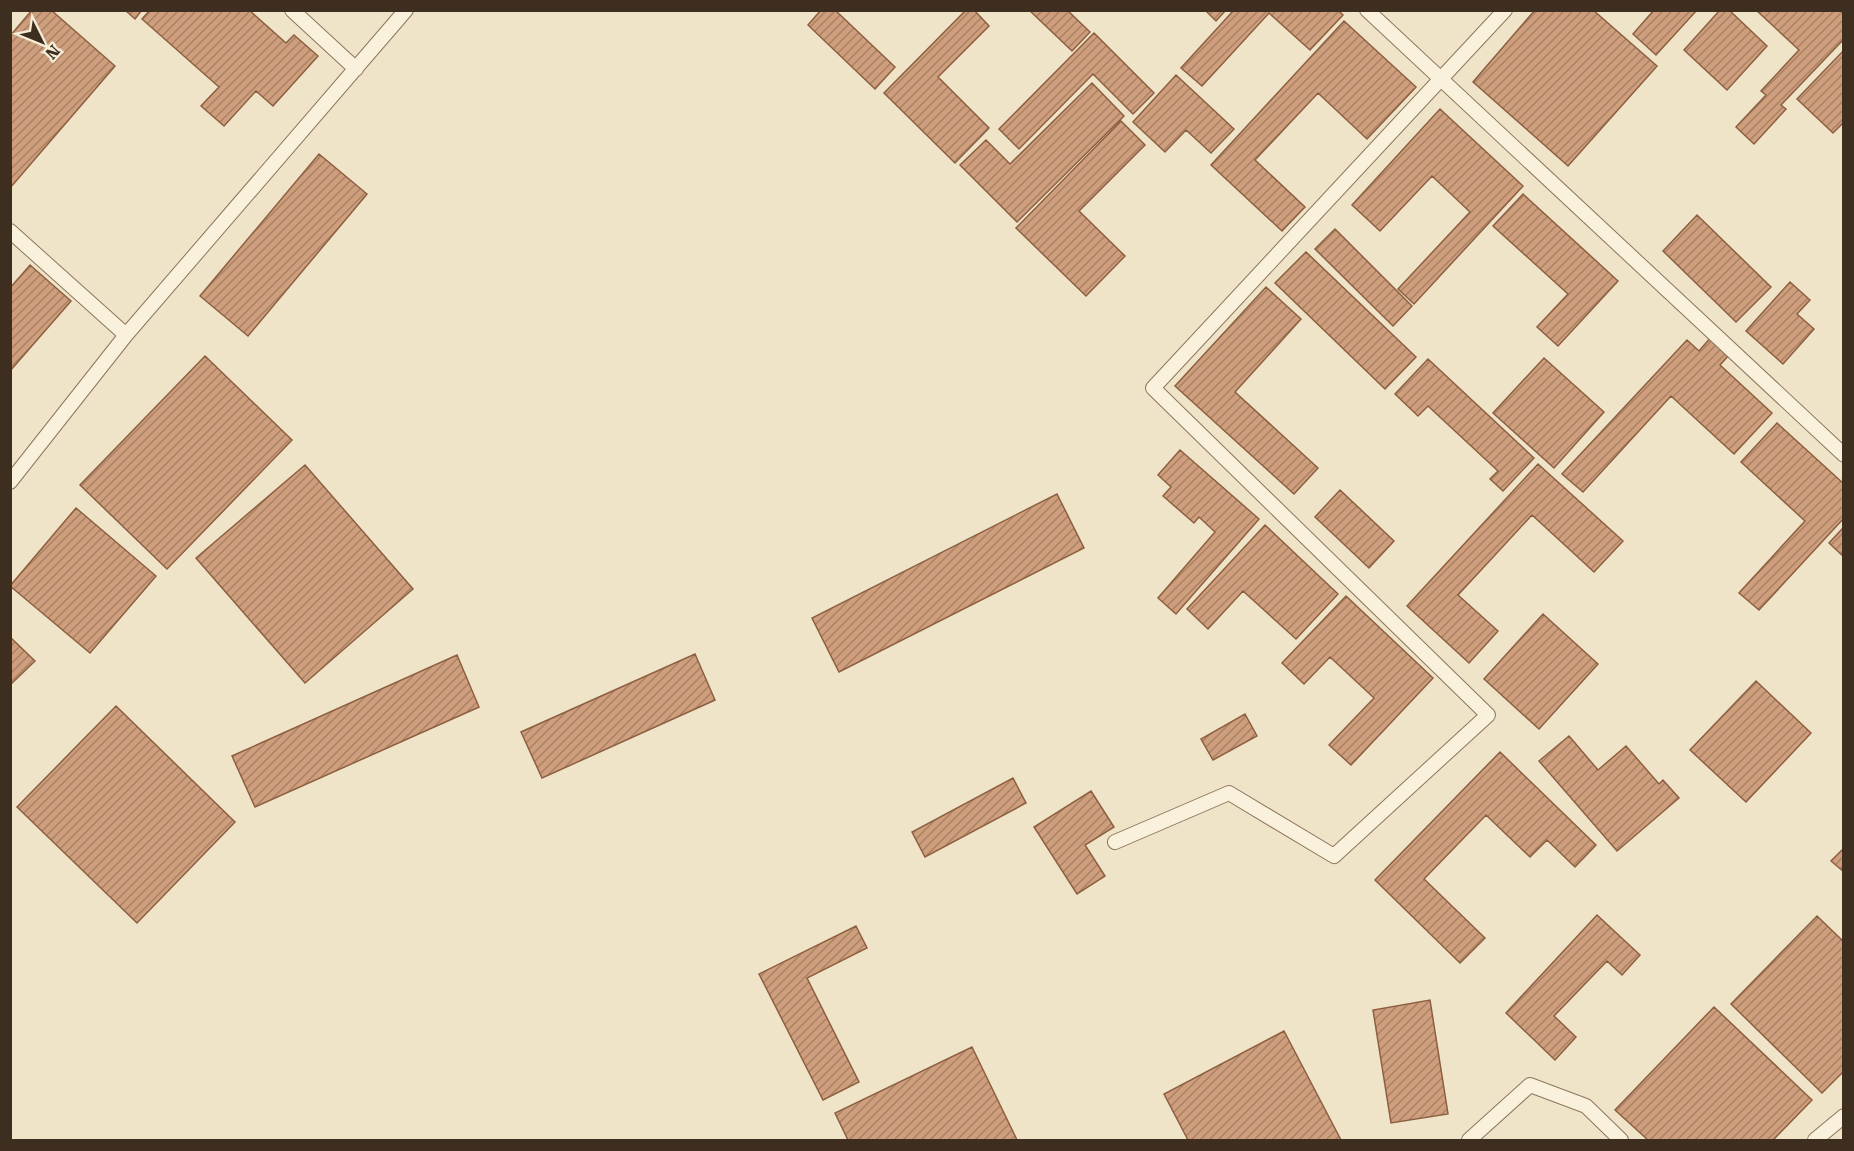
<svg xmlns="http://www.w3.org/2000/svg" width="1854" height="1151" font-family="'Roboto Serif',serif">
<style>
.building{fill:url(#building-hatch);stroke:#8d5f41;stroke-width:1.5}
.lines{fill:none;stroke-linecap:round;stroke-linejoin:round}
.service-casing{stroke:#8d765c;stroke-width:16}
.service{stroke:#faf1dc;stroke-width:14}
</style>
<defs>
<pattern id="building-hatch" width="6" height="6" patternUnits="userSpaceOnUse" patternTransform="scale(1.5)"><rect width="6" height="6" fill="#cf9f7d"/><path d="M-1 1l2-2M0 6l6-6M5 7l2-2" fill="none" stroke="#a98266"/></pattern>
</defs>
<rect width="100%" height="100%" fill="#f0e4c8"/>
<path class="building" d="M32 10H51L115 66 10 188V36Z
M125 10H142L135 19Z
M150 10H249L286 43 294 35 318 56 273 106 256 91 224 126 201 106 219 87 142 19Z
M821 10H835L895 67 875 89 808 25Z
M966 10H974L989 26 938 77 989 128 955 163 884 93Z
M1029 10H1067L1090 32 1072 51Z
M1205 10H1226L1216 21Z
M1234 10H1338L1343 15 1310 50 1269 13 1202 86 1181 68Z
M1535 10H1593L1657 66 1568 166 1473 82Z
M1654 10H1697L1656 55 1633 34Z
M1720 10H1729L1767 46 1727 90 1684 50Z
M1756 10H1840L1844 14V39L1781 105 1786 109 1754 144 1736 127 1766 95 1761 91 1799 50Z
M1344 21 1416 87 1367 139 1318 93 1255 160 1305 207 1282 231 1211 165Z
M1094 33 1154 93 1133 114 1093 74 1019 149 999 129Z
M1844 50V122L1833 133 1797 99Z
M1176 75 1234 129 1211 153 1186 130 1165 152 1133 122Z
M1092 83 1124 116 1017 222 960 165 986 140 1010 164Z
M1440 109 1523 186 1414 304 1398 289 1470 212 1432 176 1380 231 1352 205Z
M1121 121 1145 145 1079 211 1125 256 1086 296 1016 228Z
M319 154 367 194 248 336 200 296Z
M1523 194 1618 281 1558 346 1537 327 1568 294 1493 226Z
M1697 215 1771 287 1736 322 1663 251Z
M1335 229 1412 306 1393 326 1315 249Z
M1306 252 1416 357 1385 389 1275 283Z
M30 265 71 301 10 371V288Z
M1790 282 1810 300 1797 314 1814 329 1783 364 1746 331Z
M1266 287 1301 319 1235 392 1318 468 1294 494 1175 386Z
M1711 337 1729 355 1720 365 1772 413 1734 454 1671 396 1583 492 1562 474 1687 340 1699 351Z
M205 356 292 440 167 569 80 485Z
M1544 358 1604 412 1554 468 1493 413Z
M1428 359 1534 458 1503 491 1490 479 1498 471 1428 406 1418 416 1395 394Z
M1777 423 1844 484V518L1759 610 1739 593 1805 521 1741 462Z
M1180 450 1259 519 1176 614 1158 598 1215 532 1199 517 1194 523 1163 496 1171 487 1158 475Z
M1538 464 1623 541 1594 572 1532 515 1458 595 1498 631 1469 663 1407 606Z
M305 465 413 589 305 683 196 558Z
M1340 490 1394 541 1369 568 1315 517Z
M1057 494 1084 548 839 672 812 618Z
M76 508 156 576 90 653 10 586Z
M1265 525 1338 594 1296 639 1243 591 1208 629 1187 609Z
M1844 527V557L1829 543Z
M1346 596 1433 678 1351 765 1329 745 1374 698 1330 657 1304 684 1282 663Z
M1543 614 1598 664 1539 729 1484 679Z
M10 637 35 661 10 685Z
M695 654 715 700 542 778 521 732Z
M457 655 479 707 255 807 232 756Z
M1756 681 1811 733 1746 802 1690 750Z
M116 706 235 822 137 923 17 807Z
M1245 714 1257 736 1213 760 1201 739Z
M1569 736 1598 770 1626 746 1659 784 1663 780 1679 798 1617 851 1539 761Z
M1500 752 1596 845 1575 867 1547 840 1530 857 1486 815 1424 879 1485 938 1460 963 1375 880Z
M1013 778 1026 803 925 857 912 832Z
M1091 791 1114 827 1085 845 1105 876 1077 894 1034 827Z
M1844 848V872L1831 861Z
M1597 915 1640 955 1622 975 1607 961 1554 1016 1576 1037 1555 1060 1506 1013Z
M1817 916 1844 942V1071L1822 1093 1731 1004Z
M856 926 867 948 807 978 859 1082 823 1100 759 974Z
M1430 1000 1448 1114 1391 1123 1373 1010Z
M1714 1007 1812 1100 1773 1140H1648L1615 1110Z
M1284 1031 1341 1140H1188L1164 1094Z
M972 1047 1017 1140H848L835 1113Z"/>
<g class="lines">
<g class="service-casing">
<path id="service" d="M292 10 356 69
M1367 10 1844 455
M10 231 126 335
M10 482 126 335 406 10
M1115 842 1229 793 1334 856 1488 715 1153 388 1505 10
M1469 1140 1530 1085 1586 1106 1621 1140
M1815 1140 1844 1116"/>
</g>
<use href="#service" class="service"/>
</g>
<rect width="1854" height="1151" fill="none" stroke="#3d2e20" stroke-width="24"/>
<g transform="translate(42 42) rotate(133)" stroke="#f7eed8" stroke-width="4.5" paint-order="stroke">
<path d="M0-4.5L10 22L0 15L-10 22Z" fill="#3d2e20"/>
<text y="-9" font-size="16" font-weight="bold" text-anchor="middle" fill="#3d2e20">N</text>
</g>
</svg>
